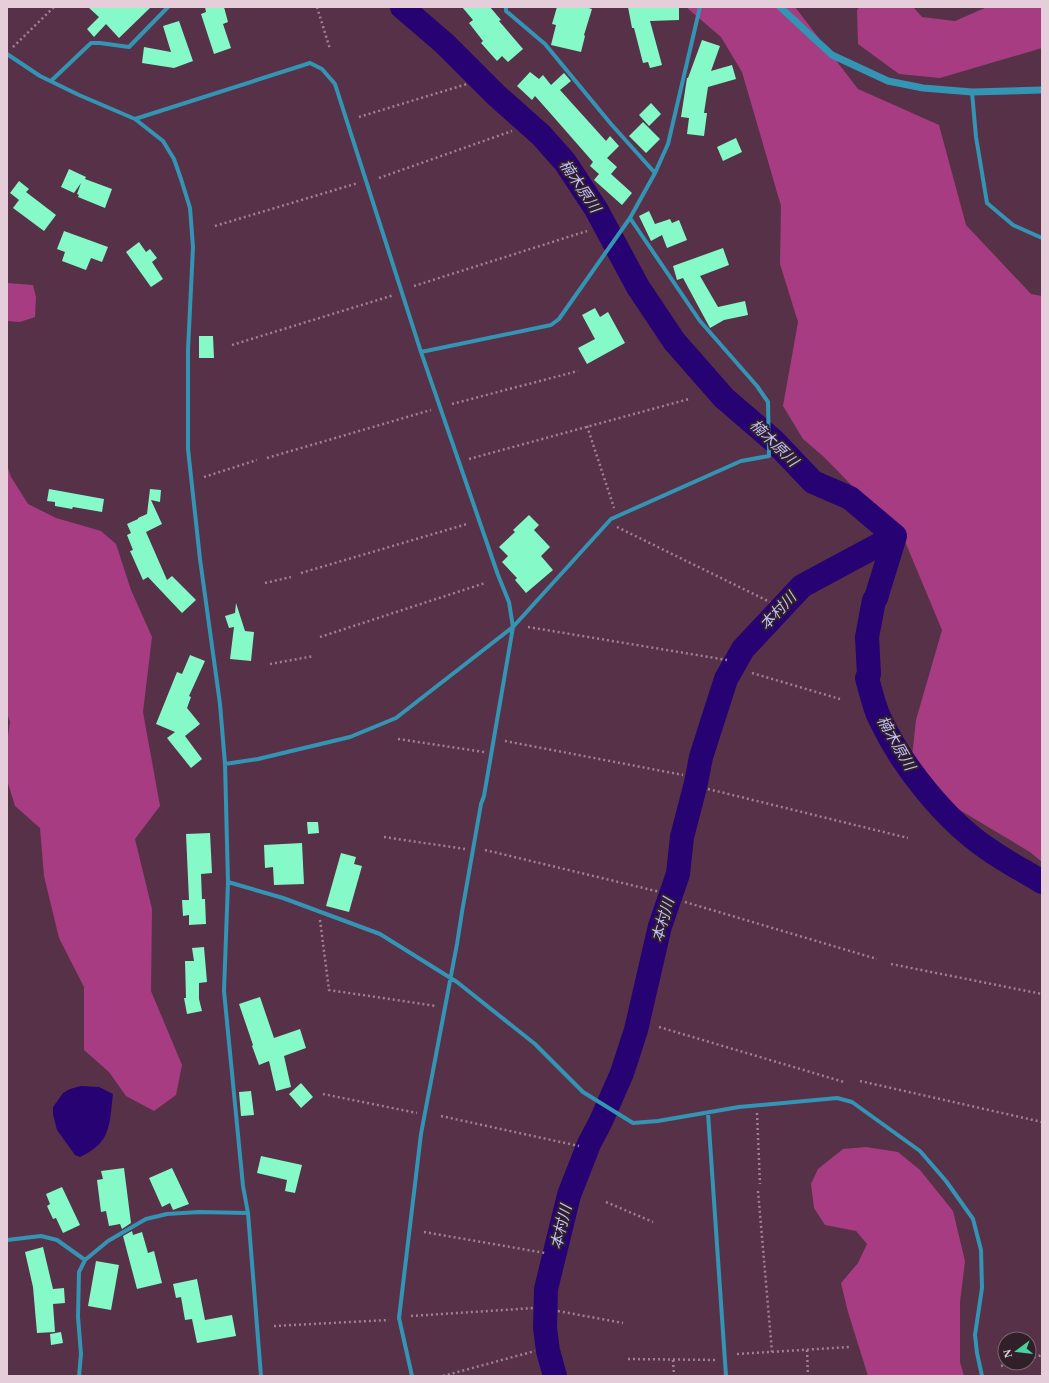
<svg xmlns="http://www.w3.org/2000/svg" width="1049" height="1383" font-family="'Times New Roman','Noto Sans JP',serif">
<style>
.forest{fill:#a73c82}
.water{fill:#270272}
.lines{fill:none;stroke-linecap:round;stroke-linejoin:round}
.river{stroke:#270272;stroke-width:24}
.building{fill:#85f9c7}
.path{stroke:#a08193;stroke-width:2.5;stroke-dasharray:2 3;stroke-linecap:butt}
.minor{stroke:#3494b3;stroke-width:4}
.tertiary{stroke:#3494b3;stroke-width:7}
.labels{text-anchor:middle;dominant-baseline:central;stroke-width:4;stroke-linejoin:round;paint-order:stroke}
.water-label{font-size:15px;font-style:italic;fill:#bfc0f6;stroke:#31202a}
</style>
<rect width="100%" height="100%" fill="#573148"/>
<path class="forest" d="M686 7H795L858 89 939 125 966 225 1031 294 1042 296V862L1030 852 958 809 912 757 916 720 942 630 904 539 824 457 803 439 783 406 798 322 780 264 781 206 742 72 721 37Z
M859 7H913L922 17 955 21 987 7H1042V48L940 78 899 74 858 44 857 10Z
M7 283 33 285 36 297 35 317 20 322 7 321Z
M7 465 11 477 28 504 56 518 101 531 116 544 131 590 152 637 143 712 160 806 135 839 152 909 151 991 182 1065 176 1095 154 1111 126 1096 109 1072 84 1050V987L59 938 44 876 40 828 15 806 7 780V743L10 722 7 713Z
M866 1147 898 1152 920 1170 953 1211 965 1261 960 1302V1362L964 1376H868L848 1312 841 1283 858 1263 867 1244 856 1231 825 1225 814 1208 811 1184 818 1169 843 1149Z"/>
<path class="water" d="M81 1086 99 1087 113 1094C109 1125 112 1142 80 1157L75 1155 57 1130 53 1114V1107L63 1093 70 1089Z"/>
<g class="lines">
<path class="river" d="M402 7 445 44 496 95 541 135 565 162 596 209 638 287 674 341 724 398 774 441 813 482 850 498 895 536
M895 536 876 598 874 600 867 637 869 674 867 678C871 692 874 707 880 719 902 766 945 820 988 849 1005 861 1024 871 1042 882
M555 1376 548 1351 545 1328 546 1289 569 1195 589 1144 601 1121 622 1073 636 1030 660 926 678 874 682 837 696 783 701 757 726 679 743 649 802 586 895 536"/>
</g>
<path class="building" d="M88 7H151L119 38 106 24 94 37 87 29 99 17Z
M205 7H224L228 22 223 24 231 48 214 54 201 14 206 12Z
M462 7H490L501 20 499 21 523 49 508 62 502 56 497 61 481 43 483 41 469 23 473 20Z
M557 7H585L592 9 584 35 585 36 581 52 551 45 556 25 552 24Z
M628 7H679V20L650 21 662 65 650 68 648 62 643 63 634 28H632Z
M179 21 193 61 174 68 142 63 144 47 171 52 163 26Z
M702 40 720 46 711 71 732 65 736 79 708 87 704 113H707L704 136 687 134 689 118 681 117 687 78H688Z
M530 72 539 79 543 75 551 85 564 73 571 81 560 90 606 141 610 136 619 146 607 158 617 167 611 174 632 193 622 205 594 180 599 174 590 166 593 162 551 114 535 96 532 100 517 86Z
M651 103 661 114 649 126 639 115Z
M643 122 660 139 646 153 629 136Z
M736 138 742 152 723 161 717 147Z
M69 169 86 177 85 179 112 189 105 208 78 197 79 195 77 194 81 183 74 193 61 187Z
M19 181 29 189 26 192 56 215 44 231 13 208 19 200 10 193Z
M649 211 655 224 670 219 672 223 679 220 687 240 667 248 662 235 651 241 639 216Z
M64 231 108 247 102 262 91 258 86 270 62 261 65 252 57 249Z
M139 242 146 252 150 249 157 258 152 262 163 279 151 287 126 252Z
M723 248 729 265 700 276 718 307 745 301 748 315 724 320 710 328 683 278 677 280 673 266Z
M595 308 600 317 608 312 625 343 587 364 578 348 595 339 582 315Z
M199 336H213L214 358H199Z
M49 489 104 499 102 512 73 507 72 509 55 506V502L47 501Z
M150 489 161 490 160 502 151 500 162 524 146 532 167 580 172 576 196 600 182 613 148 577 143 580 130 551 133 550 127 535 131 533 127 524 138 519V518L147 514Z
M529 515 539 525 534 530 550 547 541 556 553 570 526 593 515 580 517 578 502 562 508 556 499 547 515 532 513 530Z
M236 603 245 631 254 632 251 661 230 659 234 627 229 628 225 616 235 613Z
M190 655 205 661 189 696 191 697 187 708 200 724 185 736 202 759 191 768 167 738 175 732 156 724 177 672 182 674Z
M307 822H318L319 833 308 834Z
M210 833 212 873 201 874 202 899H205L206 924 189 925V915L183 916 182 900H189L186 834Z
M302 843 304 884 274 885 273 867 265 868 264 845Z
M341 853 356 857 354 864 362 866 349 912 326 906Z
M204 947 207 982 199 983V999L202 1011 187 1014 184 998H186L185 961H194L192 948Z
M260 997 274 1038 300 1029 306 1048 284 1056 291 1087 276 1091 269 1061 259 1065 252 1046 253 1045 239 1004Z
M301 1083 313 1097 301 1108 289 1094Z
M251 1091 254 1115 241 1116 239 1092Z
M261 1156 302 1165 295 1193 285 1191 287 1180 257 1173Z
M124 1168 131 1223 122 1229 120 1224 109 1226 106 1211 101 1212 97 1180 103 1179 101 1171Z
M172 1168 189 1204 173 1210 170 1203 162 1207 149 1178Z
M62 1187 80 1225 63 1233 56 1218 53 1219 47 1206 50 1204 46 1194Z
M132 1231 133 1235 142 1232 148 1253 154 1251 162 1283 137 1289 123 1236Z
M43 1247 53 1289 64 1288 65 1303 53 1304 55 1332 37 1333 33 1287 25 1252Z
M96 1261 119 1265 111 1310 88 1306Z
M197 1279 205 1320 232 1315 236 1336 197 1343 192 1319 185 1320 181 1297 176 1298 173 1284Z
M61 1332 63 1343 51 1345 50 1334Z"/>
<g class="lines">
<path class="path" d="M317 7 330 49
M13 47 54 7
M359 117 467 84
M379 178 512 131
M215 226 358 183
M414 286 587 231
M232 345 394 295
M452 404 578 371
M587 426 614 508
M267 458 431 410
M469 459 689 399
M204 477 257 460
M617 527 770 602
M301 573 467 524
M265 583 291 577
M528 627 727 660
M320 637 485 583
M270 664 314 656
M752 673 840 699
M398 739 484 752
M505 741 683 775
M708 789 908 838
M384 837 465 849
M485 850 660 892
M685 902 877 959
M320 920 329 990 436 1006
M891 964 1042 994
M659 1027 844 1082
M860 1081 1042 1122
M323 1094 417 1113
M757 1113 760 1184
M441 1116 579 1146
M758 1191 772 1352
M606 1202 653 1222
M424 1232 545 1253
M558 1311 623 1323
M411 1316 534 1308
M274 1326 389 1320
M807 1350 808 1376
M737 1354 849 1347
M628 1359 717 1360
M1029 1359 1042 1355
M673 1360 674 1376
M1001 1366 1013 1363
M443 1376 535 1351"/>
<path class="minor" d="M506 7V11L545 44 611 124 655 173
M7 54 40 76 79 95 135 119 163 141 174 159 181 179 190 208 193 247 188 350V449L200 559 220 704 225 764 228 882 224 991 243 1186 248 1213 261 1376
M51 81 91 43H100L129 47 168 7
M972 92 976 137 987 203 1013 225 1042 238
M135 119 310 63 322 69 335 84 421 352 498 575 509 602 513 627 484 796 481 804 462 912 457 944 421 1134 399 1318 412 1376
M421 352 551 325 559 319 630 218 655 173 668 144 700 7
M225 764 258 759 350 737 396 718 513 627 611 519 741 461 769 456 768 402 757 386 700 321 630 218
M228 882 283 898 380 934 457 982 535 1044 583 1092 633 1123 658 1121 739 1107 837 1098 852 1102 920 1151 946 1181 973 1219 981 1250 982 1288 975 1335 977 1353 982 1376
M708 1113 726 1376
M7 1240 41 1236 57 1240 85 1260
M79 1376 81 1354 78 1317 79 1272 85 1260 108 1241 146 1219 167 1214 199 1212 248 1213"/>
<path class="tertiary" d="M780 7 832 55 888 81 923 88 972 92 1042 90"/>
</g>
<g class="labels">
<g class="water-label">
<text transform="translate(580 186) rotate(56)">楠木原川</text>
<text transform="translate(774 443) rotate(44)">楠木原川</text>
<text transform="translate(778 611) rotate(-47)">本村川</text>
<text transform="translate(896 743) rotate(60)">楠木原川</text>
<text transform="translate(663 920) rotate(-74)">本村川</text>
<text transform="translate(561 1227) rotate(-76)">本村川</text>
</g>
</g>
<rect width="1049" height="1383" fill="none" stroke="#e5cdda" stroke-width="16"/>
<g transform="translate(1017 1351) rotate(255)"><circle r="19" fill="#31202a" stroke="#796570"/>
<path d="M0-3L7 15L0 10L-7 15Z" fill="#46d49e"/>
<text y="-6" font-size="11" font-weight="bold" text-anchor="middle" fill="#e5cdda">N</text>
</g>
</svg>
